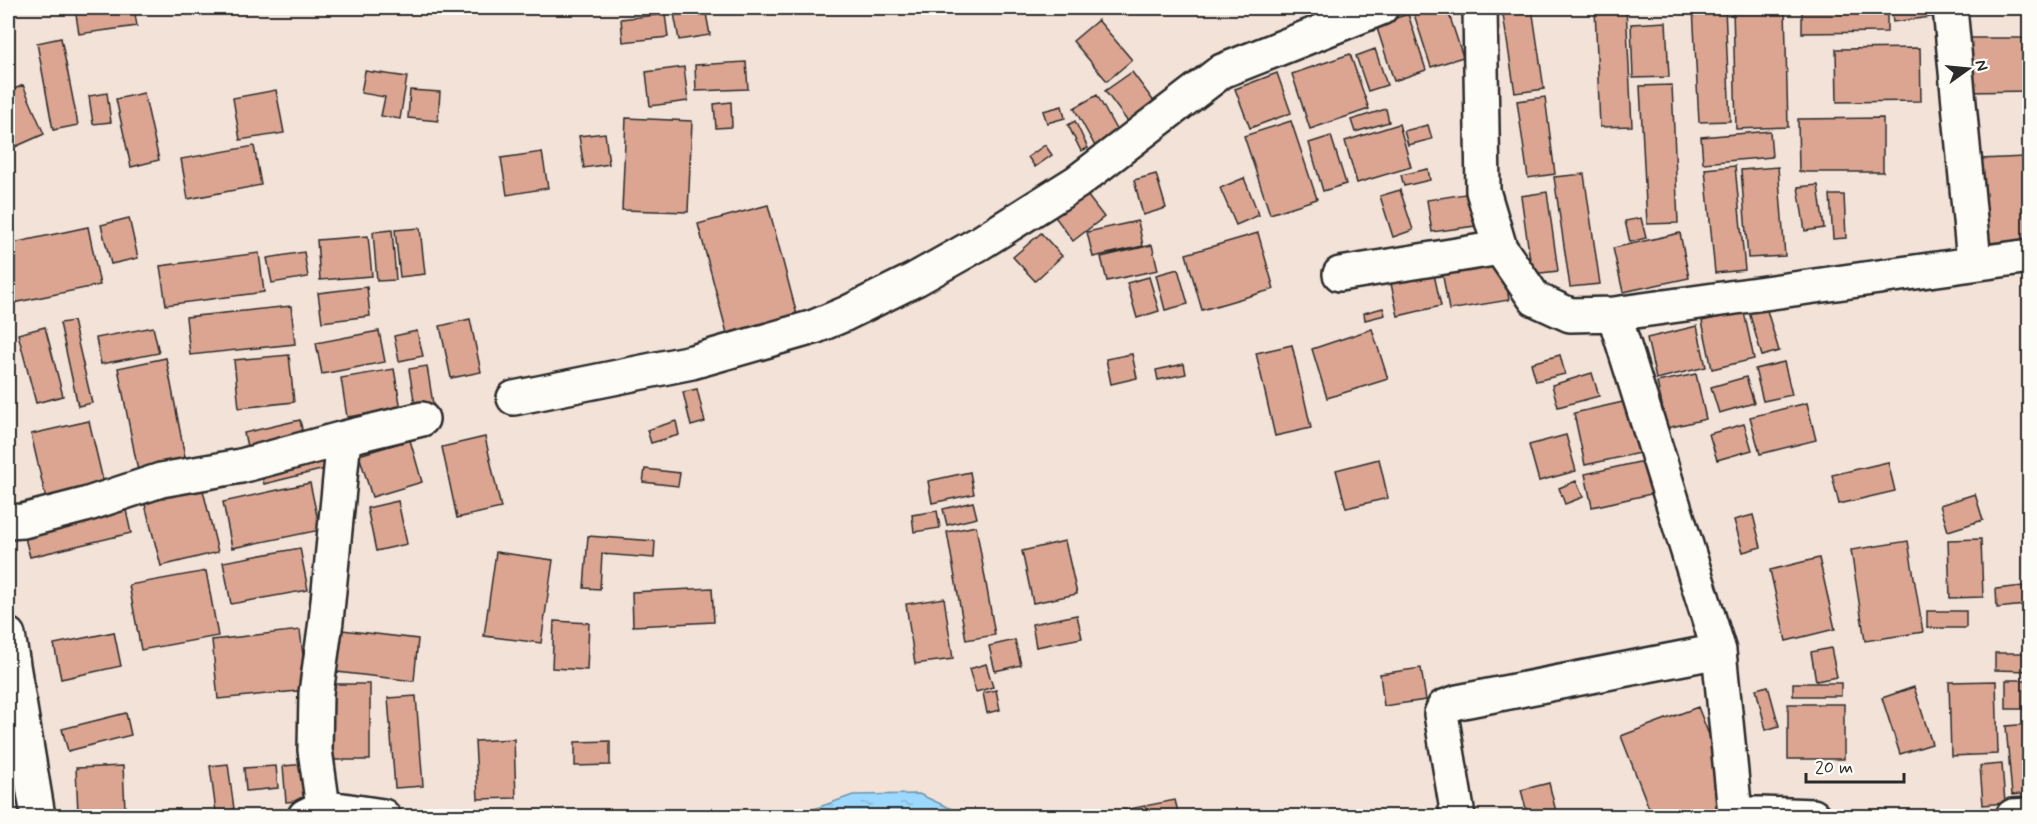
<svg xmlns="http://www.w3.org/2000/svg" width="2037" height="824" font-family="Mynerve,sans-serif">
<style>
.water{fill:url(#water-ripples);stroke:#6f93aa;stroke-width:1.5}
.building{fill:#dba591;stroke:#2b2b2b;stroke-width:1.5}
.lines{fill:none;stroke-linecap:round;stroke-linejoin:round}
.minor-casing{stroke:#2b2b2b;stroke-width:38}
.minor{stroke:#fdfcf7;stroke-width:33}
</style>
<defs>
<pattern id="water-ripples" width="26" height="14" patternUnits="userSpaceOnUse" patternTransform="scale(1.5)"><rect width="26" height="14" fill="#9dd8fe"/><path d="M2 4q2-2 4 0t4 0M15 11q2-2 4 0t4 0" fill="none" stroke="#87bada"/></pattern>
</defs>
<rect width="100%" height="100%" fill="#f3e2d8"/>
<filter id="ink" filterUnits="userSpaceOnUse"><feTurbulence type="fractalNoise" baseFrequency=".0167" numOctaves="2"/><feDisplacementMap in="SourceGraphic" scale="12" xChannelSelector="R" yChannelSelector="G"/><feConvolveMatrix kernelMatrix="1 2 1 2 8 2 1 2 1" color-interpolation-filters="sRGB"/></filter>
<g filter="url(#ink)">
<path class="water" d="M919 794 954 810 957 816H794L853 795Z"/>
<path class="building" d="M75 8H134L137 26 79 34Z
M673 8H705L710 35 679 40Z
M739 8H778L740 13Z
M1424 8H1447L1463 57 1431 67 1413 11Z
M1502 8H1532L1544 89 1515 93Z
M1595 8H1626L1632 126 1600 127Z
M1693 8H1725L1730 121 1699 122Z
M1733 8H1785L1788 127 1736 129Z
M1802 8H1887V32L1802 33Z
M1891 8H1937L1938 16 1893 22Z
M665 14 668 37 623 42 621 19Z
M1408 14 1426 70 1394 81 1376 25Z
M1098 20 1132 60 1107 81 1073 41Z
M1666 22 1669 77 1633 78 1631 24Z
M61 38 78 125 53 130 37 43Z
M1967 38H2030V91L1968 92Z
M1920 48 1921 101 1837 102 1836 49Z
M1375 49 1387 85 1368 91 1356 56Z
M1350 54 1369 109 1310 129 1292 74Z
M746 62 748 89 696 91 695 65Z
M684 67 688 101 650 106 646 72Z
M365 71 407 77 400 119 381 116 385 97 361 93Z
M1132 72 1161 111 1134 130 1105 91Z
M1277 73 1291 113 1250 128 1235 89Z
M23 85 44 134 8 150V92Z
M1672 85 1678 223 1647 224 1640 86Z
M276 90 284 133 240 140 233 98Z
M410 90 440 92 438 121 408 118Z
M107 93 111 122 93 124 89 96Z
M144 93 159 160 131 167 116 99Z
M1097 95 1118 133 1095 146 1074 108Z
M1545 97 1555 174 1528 178 1517 101Z
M731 102 732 127 716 128 714 104Z
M1062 106 1065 118 1047 123 1043 111Z
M1386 109 1389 122 1355 132 1351 120Z
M626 118 692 121 688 212 622 210Z
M1883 118V172H1799L1798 119Z
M1075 121 1088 148 1081 151 1068 125Z
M1291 121 1317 199 1270 214 1244 136Z
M1399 124 1411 167 1357 183 1345 141Z
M1428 125 1432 139 1408 145 1404 131Z
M1770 131 1772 157 1703 163 1701 137Z
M605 133 609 164 584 168 579 136Z
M1331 136 1346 184 1323 191 1309 143Z
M1045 145 1052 155 1035 167 1028 157Z
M254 146 261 185 188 199 181 159Z
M542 152 548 188 507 195 501 158Z
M2025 157 2029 241 1984 243 1980 159Z
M1735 166 1745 270 1715 273 1705 169Z
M1778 167 1785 256 1748 258 1741 170Z
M1428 169 1430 180 1404 186 1401 175Z
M1156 174 1166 208 1143 215 1134 180Z
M1584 174 1600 284 1570 287 1554 177Z
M1244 178 1259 215 1236 225 1220 188Z
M1818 185 1824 228 1805 231 1798 187Z
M1400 190 1413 230 1393 237 1380 196Z
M1084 191 1104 217 1073 241 1053 214Z
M1547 192 1558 271 1532 274 1521 196Z
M1471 193 1475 226 1432 232 1427 200Z
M1830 195H1844L1846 238 1833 239Z
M768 205 797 315 727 333 698 224Z
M129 218 138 258 111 264 101 225Z
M1641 218 1646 238 1630 242 1625 221Z
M1138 221 1143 246 1093 257 1087 232Z
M88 227 100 285 8 304V244Z
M420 228 425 274 400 277 395 230Z
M392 230 396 280 377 281 373 232Z
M1041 233 1062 256 1035 281 1013 257Z
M1258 233 1274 289 1202 310 1186 254Z
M1680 233 1689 278 1623 292 1613 248Z
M368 236 372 276 320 280 317 240Z
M1152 245 1158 270 1107 281 1101 257Z
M304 252 308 277 272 283 267 258Z
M259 253 264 292 166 305 160 266Z
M1503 261 1509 300 1449 310 1442 271Z
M1178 269 1188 304 1165 310 1156 275Z
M1433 270 1441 306 1398 316 1390 279Z
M1149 277 1159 311 1137 318 1127 283Z
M367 287 370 316 322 322 318 293Z
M291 306 295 344 190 355 186 317Z
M1766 307 1779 351 1762 356 1749 312Z
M1383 308 1385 315 1365 320 1364 313Z
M1744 312 1754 359 1712 369 1702 321Z
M470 319 481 372 451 378 440 326Z
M73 321 92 403 78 406 60 323Z
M1697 326 1706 367 1656 379 1647 338Z
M45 327 63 396 36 403 18 334Z
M153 327 159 353 101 364 96 338Z
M1372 329 1388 379 1327 398 1312 349Z
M379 331 385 362 322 374 316 343Z
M417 331 423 356 399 361 394 336Z
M1292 345 1311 428 1275 436 1256 353Z
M1132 354 1137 378 1111 384 1106 359Z
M289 355 294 402 239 408 234 360Z
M1560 355 1565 374 1536 381 1531 363Z
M166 358 186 462 138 471 118 368Z
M1784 362 1792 395 1763 401 1755 369Z
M1184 364 1186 374 1158 380 1156 370Z
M427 366 433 404 415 406 409 369Z
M394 369 401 409 347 417 341 378Z
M1592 373 1599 396 1558 407 1552 385Z
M1696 374 1706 419 1667 428 1657 382Z
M1746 377 1754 403 1719 413 1711 387Z
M697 389 705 422 691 426 683 392Z
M1632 400 1644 452 1585 465 1574 413Z
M1807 403 1816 440 1760 454 1750 417Z
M300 420 304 439 248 451 244 433Z
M89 421 105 489 47 503 31 434Z
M676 421 679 435 651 443 647 430Z
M1744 424 1752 450 1717 460 1709 434Z
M1566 435 1576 471 1539 481 1529 445Z
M485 437 501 508 457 518 442 447Z
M410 440 422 482 372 497 359 455Z
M323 446 329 468 264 484 259 463Z
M1379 459 1388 498 1346 508 1336 470Z
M1653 459 1660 492 1592 507 1585 474Z
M1888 462 1895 491 1839 504 1832 475Z
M645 469 680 473 678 486 643 482Z
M970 472 974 494 932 503 928 481Z
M200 478 218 552 161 566 142 493Z
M1576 481 1583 497 1565 504 1559 488Z
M310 483 320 530 232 548 223 502Z
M1975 494 1983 520 1948 531 1940 505Z
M124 501 131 533 30 557 22 526Z
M398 501 407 544 376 551 367 508Z
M973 502 977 518 947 525 943 509Z
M937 511 940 528 914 532 912 515Z
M1753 515 1761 547 1743 552 1734 520Z
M976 526 995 635 966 640 947 532Z
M588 536 655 541 654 558 602 554 600 589 584 588Z
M1981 539 1983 597 1950 598 1948 540Z
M1065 541 1077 594 1033 603 1022 551Z
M1908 541 1923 632 1865 641 1851 550Z
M300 548 308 590 231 604 223 562Z
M496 552 553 560 541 643 484 636Z
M1819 558 1835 629 1786 641 1770 570Z
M206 571 218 636 141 650 129 585Z
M2023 586 2025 605 1997 608 1996 589Z
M712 588 714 622 633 626 632 592Z
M944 598 953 659 915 664 906 604Z
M1927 611H1966V628H1927Z
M1077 615 1082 638 1036 647 1032 624Z
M554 621 589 623 587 670 552 668Z
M300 630 307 690 218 699 212 640Z
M342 630 418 639 414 681 337 672Z
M114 632 121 666 61 679 54 644Z
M1015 640 1021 665 995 671 989 646Z
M1831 648 1837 677 1816 681 1811 652Z
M1995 653H2030V671L1995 670Z
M986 664 993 687 976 692 969 669Z
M1421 668 1426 700 1384 706 1380 674Z
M2006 680H2030V709H2006Z
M1996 681 1998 754 1951 756 1949 682Z
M1793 683H1841V696H1793Z
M327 684H370V760H327Z
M1768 686 1779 726 1766 730 1756 689Z
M1914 687 1932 744 1900 754 1882 698Z
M996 690 1000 710 987 713 983 693Z
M416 696 423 786 395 788 388 698Z
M1788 704H1844V759H1788Z
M1698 707 1737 806 1709 816H1652L1621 736Z
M126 713 131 735 68 751 62 729Z
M2030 724V793L2012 795 2006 726Z
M514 739 516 798 478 799 475 741Z
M610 741V765L575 766V742Z
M228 764 234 809 216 812 210 766Z
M307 764 309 800 286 802 283 766Z
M2002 764 2005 803 1983 805 1980 766Z
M123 766 125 810 78 813 76 768Z
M276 766 278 788 246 791 244 768Z
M1549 783 1557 816H1528L1521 790Z
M1175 800 1179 816H1120L1119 811Z"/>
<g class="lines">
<g class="minor-casing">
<path id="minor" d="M1480 8 1483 191 1500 248 1535 299 1570 315 1614 314 2030 256
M1950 8 1974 262
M1340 274 1500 248
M1614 314 1719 651 1735 813 1732 816
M514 398 692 362 814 327 845 314 916 279 980 243 1077 182 1222 71 1381 8
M8 522 23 521 85 505 161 480 241 466 344 438
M8 635 38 816
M323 807 315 750 316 693 326 621 344 438 422 419
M1735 813 1813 816
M305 816 323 807 383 816
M1458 816 1441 714 1444 707 1458 702 1719 651
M2013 816 2030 815"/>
</g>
<use href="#minor" class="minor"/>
</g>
</g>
<rect width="2037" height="824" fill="none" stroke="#fdfcf7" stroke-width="30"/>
<rect x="15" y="15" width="2007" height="794" fill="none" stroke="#2b2b2b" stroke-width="2" filter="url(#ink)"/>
<g transform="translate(1968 69) rotate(75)" stroke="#fdfcf7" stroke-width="4.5" paint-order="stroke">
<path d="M0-4.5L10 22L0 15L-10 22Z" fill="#2b2b2b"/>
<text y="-9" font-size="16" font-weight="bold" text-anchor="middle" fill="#2b2b2b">N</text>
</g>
<path d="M1806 773v9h98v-9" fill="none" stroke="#2b2b2b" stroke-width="3"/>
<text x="1815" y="773" font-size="18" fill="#2b2b2b" stroke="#fdfcf7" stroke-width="4.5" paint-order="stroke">20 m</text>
</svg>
